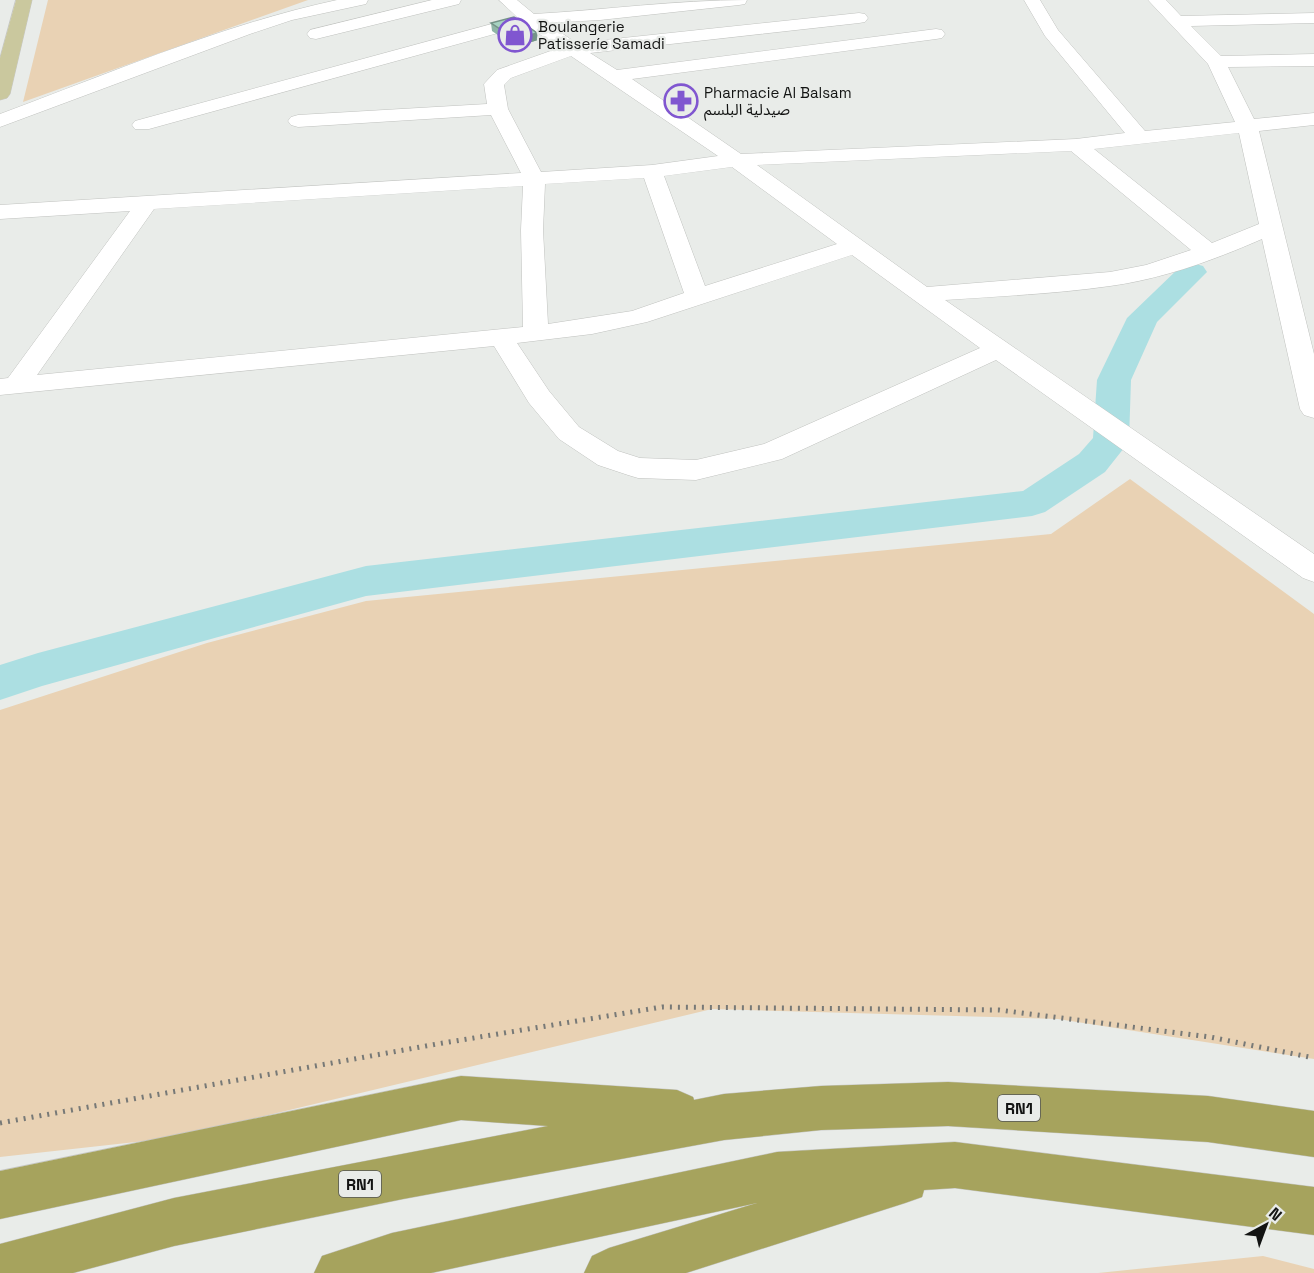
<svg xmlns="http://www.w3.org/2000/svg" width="1314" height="1273" font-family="'Space Grotesk','Noto Sans Arabic',sans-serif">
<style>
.green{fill:#e9d2b4}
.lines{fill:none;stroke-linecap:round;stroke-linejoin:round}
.canal{fill:#acdfe2;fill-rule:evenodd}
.minor-casing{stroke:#c0c2bf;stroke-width:1}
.major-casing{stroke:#c6c7c6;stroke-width:1}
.highway-casing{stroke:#c6c7c6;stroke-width:1}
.path{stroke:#777977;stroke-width:5;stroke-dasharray:2 6;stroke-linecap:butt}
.minor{fill:#fff;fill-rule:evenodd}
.major{fill:#cac89e;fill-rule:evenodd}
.highway{fill:#a6a35d;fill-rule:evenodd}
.wall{fill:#8fb5a6}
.shaded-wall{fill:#749387}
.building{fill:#a6d2c1;stroke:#749387;stroke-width:1.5}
.labels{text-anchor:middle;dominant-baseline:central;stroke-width:4.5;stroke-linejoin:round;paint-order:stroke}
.far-poi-label{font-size:15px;fill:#131413;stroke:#e9ece9;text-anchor:start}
.shield{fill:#e9ece9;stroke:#535553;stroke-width:1.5}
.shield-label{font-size:16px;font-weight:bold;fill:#131413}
</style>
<rect width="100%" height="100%" fill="#e9ece9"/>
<path class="green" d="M48 0H308L23 102Z
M1130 479 1314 614V1059L1058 1019 712 1009 172 1138 0 1157V710L207 643 366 601 1051 534Z
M1263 1256 1314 1269V1273H1098Z"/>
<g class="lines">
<path class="canal" d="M1192 263 1203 266 1207 272 1157 322 1131 380 1129 440 1124 448 1105 472 1045 512 1032 516 366 596 42 686 0 700V665L38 653 366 566 1023 491 1079 454 1093 438 1097 380 1127 318 1181 266Z"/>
<g class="minor-casing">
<path id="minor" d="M337 0H368L366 4 292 20 250 34 0 127V114C111 73 221 25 337 0Z
M432 0H461L459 4 316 39 310 38 307 34 310 30Z
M499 0H517L534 14C605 10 676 0 747 0L745 4 739 5 600 20 547 23 576 43 859 13 865 14 868 18 865 22 859 23 590 53 617 70 936 29 942 30 945 34 942 38 936 39 632 79 741 154 1076 139 1125 133 1045 36 1024 0H1040L1058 30 1145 131 1235 122 1208 64 1148 0H1166L1181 16 1314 13V23L1191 26 1221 56 1314 54V66L1228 67 1254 119 1314 113V125L1259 131 1314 354V418L1304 415 1300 409 1262 239C1214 260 1162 279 1110 286 1055 294 1000 296 945 300L1314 554V582L1303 578 996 360 782 459 696 480 638 478 628 475 598 465 559 439 529 403 494 346 0 395V379L8 378 130 211 0 219V205L521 173 491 115 298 127 291 125 288 121 291 117 298 115 487 104 484 84 497 70 559 48 527 25 149 129H135L132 125 135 121 517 17ZM571 56 718 156 652 165 541 172 508 109 504 85 511 78ZM1239 133 1259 224 1212 243 1094 149ZM1071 151 1191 250 1146 265 1110 272 927 287 757 165ZM732 167 837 244 705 286 664 176ZM644 178 684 293 632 311 548 324 543 230 545 184ZM523 186 521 230 523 327 37 375 154 209ZM852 255 980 348 764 444 696 460 640 458 618 451 579 427 549 391 517 343 592 334 647 322Z"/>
</g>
<g class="major-casing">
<path id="major" d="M16 0H32L10 94 7 98 0 100V58Z"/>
</g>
<g class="highway-casing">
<path id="highway" d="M461 1076 677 1090 693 1097 694 1100 724 1094 821 1086 948 1082 1208 1096 1314 1111V1157L1208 1142 948 1126 821 1130 724 1140 403 1199 174 1246 73 1273H0V1244L174 1198 548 1126 461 1120 0 1219V1171Z
M955 1142 1314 1187V1235L955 1188 924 1190 922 1197 905 1203 686 1273H584L592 1256 609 1248 757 1203 431 1273H314L322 1256 392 1233 777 1152Z"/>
</g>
<path class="path" d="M0 1123 437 1044 662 1007 999 1010 1210 1037 1314 1058"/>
<use href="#minor" class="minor"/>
<use href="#major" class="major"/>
<use href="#highway" class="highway"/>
</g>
<path class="wall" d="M491 23 538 40 515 47 492 31Z"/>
<path class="shaded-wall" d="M537 33 538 40 515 47V39Z"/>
<path class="building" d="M514 17 537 33 515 39 491 23Z"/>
<defs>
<g id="shop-ring" transform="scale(1.725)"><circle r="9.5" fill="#e9ece9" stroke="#8056d0" stroke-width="1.5"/><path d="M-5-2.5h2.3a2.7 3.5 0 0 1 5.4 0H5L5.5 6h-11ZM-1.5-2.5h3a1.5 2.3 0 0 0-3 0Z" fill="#8056d0"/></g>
<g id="pharmacy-ring" transform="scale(1.725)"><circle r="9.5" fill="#e9ece9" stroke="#8056d0" stroke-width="1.5"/><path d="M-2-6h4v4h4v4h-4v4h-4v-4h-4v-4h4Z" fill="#8056d0"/></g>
</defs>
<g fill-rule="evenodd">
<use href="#shop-ring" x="515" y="35"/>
<use href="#pharmacy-ring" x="681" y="101"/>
</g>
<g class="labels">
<g class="far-poi-label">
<text x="538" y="26">Boulangerie<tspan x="538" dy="17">Patisseríe Samadi</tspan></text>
<text x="704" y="92">Pharmacie Al Balsam<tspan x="704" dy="17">صيدلية البلسم</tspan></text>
</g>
<g class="shield">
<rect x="998" y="1095" width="42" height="26" rx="4.5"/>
<rect x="339" y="1171" width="42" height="26" rx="4.5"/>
</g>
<g class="shield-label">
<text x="1019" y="1108">RN1</text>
<text x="360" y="1184">RN1</text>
</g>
</g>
<g transform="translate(1266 1225) rotate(41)" stroke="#e9ece9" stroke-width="4.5" paint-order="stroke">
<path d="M0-4.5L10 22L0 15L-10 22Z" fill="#131413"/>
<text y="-9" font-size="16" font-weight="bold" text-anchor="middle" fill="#131413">N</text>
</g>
</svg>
